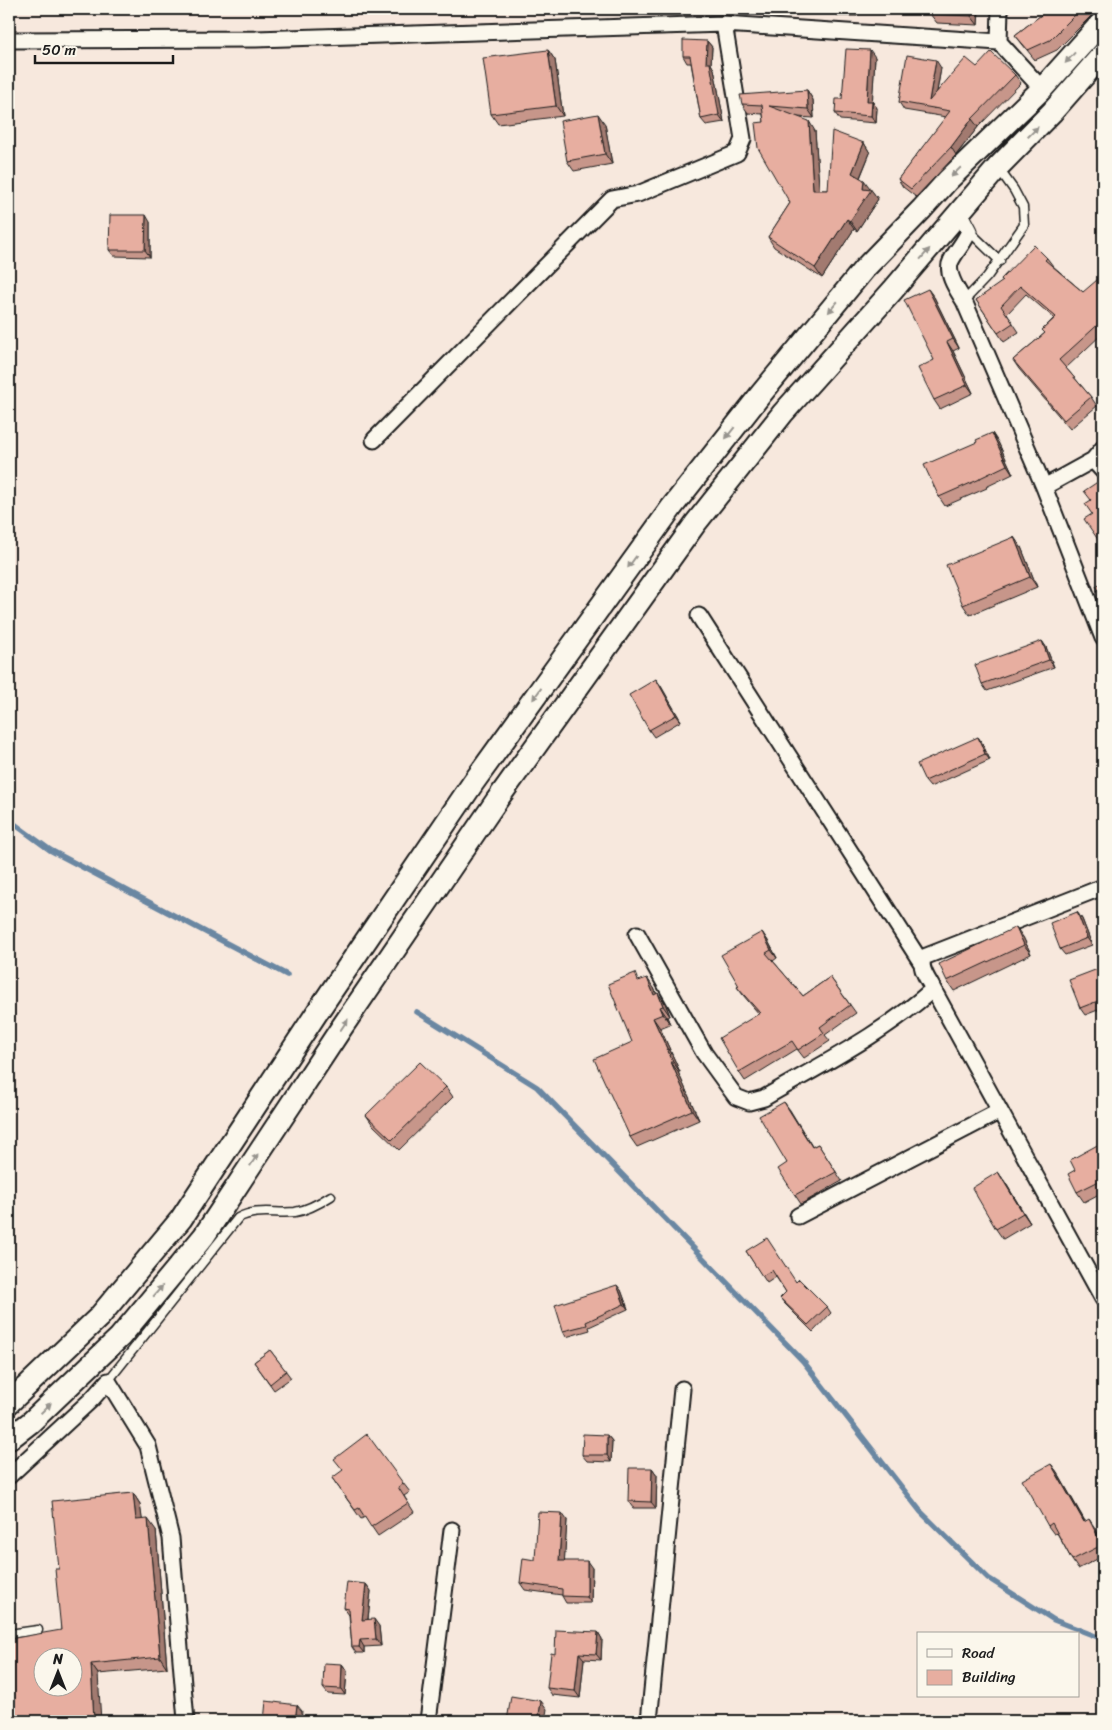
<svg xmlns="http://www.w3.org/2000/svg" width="1112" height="1730" font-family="Sriracha,sans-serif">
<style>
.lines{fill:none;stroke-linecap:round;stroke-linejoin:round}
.stream{stroke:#6b87a2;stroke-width:5.5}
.lane-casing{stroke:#1c1c1c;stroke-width:11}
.street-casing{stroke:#1c1c1c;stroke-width:19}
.secondary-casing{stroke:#1c1c1c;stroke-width:25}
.lane{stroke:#fbf7ec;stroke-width:8}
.street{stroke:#fbf7ec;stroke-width:15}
.secondary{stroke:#fbf7ec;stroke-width:21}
.wall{fill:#c7968a;stroke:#1c1c1c}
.shaded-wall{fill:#a27a70;stroke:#1c1c1c}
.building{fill:#e7aea0;stroke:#1c1c1c;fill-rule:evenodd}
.oneway{fill:#97948e}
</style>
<rect width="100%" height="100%" fill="#f7e8dd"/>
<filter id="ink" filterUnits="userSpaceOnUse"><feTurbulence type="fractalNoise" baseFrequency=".02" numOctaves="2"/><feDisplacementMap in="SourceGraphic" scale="10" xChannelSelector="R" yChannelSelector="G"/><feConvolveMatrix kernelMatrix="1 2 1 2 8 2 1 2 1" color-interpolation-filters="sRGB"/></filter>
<g filter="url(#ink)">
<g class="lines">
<path class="stream" d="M9 820 50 850 287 975
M417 1012 537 1087 803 1361 921 1512 988 1578 1054 1620 1103 1639"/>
<g class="lane-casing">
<path id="lane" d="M969 231 1000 261
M964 301 987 277 1024 225 1023 207 1014 190 999 169
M108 1381 238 1218C256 1208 275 1214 295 1212 308 1210 320 1203 331 1196
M9 1634 38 1630"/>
</g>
<g class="street-casing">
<path id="street" d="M1000 9 999 42 1042 89
M9 40 256 39 724 24 999 42
M960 214 969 231C964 244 956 250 951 261 945 273 958 291 964 301L1044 487 1103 638
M374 440 612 199 638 194 737 153 743 139 724 24
M1093 460 1103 448
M1044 487 1093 460 1103 471
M699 616 921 962
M637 934 704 1053 736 1097 749 1102 764 1098C822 1064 883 1034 933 989 928 979 918 967 924 957L1103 887
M933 989 1103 1299
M798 1216 1000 1111
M9 1476 92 1399 108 1381 148 1446 171 1538 186 1721
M428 1721 452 1530
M649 1721 682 1389"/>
</g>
<g class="secondary-casing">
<path id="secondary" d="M9 1403 99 1317 181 1219 318 1011 473 783 672 507 761 394 864 269 922 209 948 180 1042 89 1103 21
M9 1439 31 1422 120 1337 204 1236 342 1027 497 800 695 524 783 413 893 290 998 167 1053 111 1103 54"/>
</g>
<use href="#lane" class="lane"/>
<use href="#street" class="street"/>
<use href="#secondary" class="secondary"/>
</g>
<path class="wall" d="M679 9H709V12L682 13Z
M833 9H858L857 16H838Z
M979 9 978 25 937 23 930 14Z
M1049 9H1102L1094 13 1057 50 1035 60 1015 35Z
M707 41 712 47 711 64 714 69 724 122 706 125 701 119 691 63H687L683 56Z
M548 50 555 60 563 116 498 124 491 114Z
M875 57 872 101 877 108 876 123 840 120 835 113 842 99Z
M977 67 1015 75 1021 83 978 127 956 155 916 197 903 187 898 179 946 117 904 110 899 102 941 68 937 91Z
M807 90 813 100 814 118 797 117 815 131 819 190H828L864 143 870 153 860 178 871 190 878 199 857 231 854 229 822 278 774 247 768 237 790 203 764 122 763 114 748 113 742 104Z
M605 124 612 164 574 171 567 161Z
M150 222V257L114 256 109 250Z
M1047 258 1053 266 1083 292 1103 288V333L1066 368 1091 397 1097 406 1070 429 1019 369 1013 360 1045 333 1042 330 1054 318 1026 294 1007 314 1019 332 1004 342 976 300 1003 282 1001 279Z
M934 297 959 348 953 351 973 393 940 409 934 400Z
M998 442 1013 474 986 487 987 488 945 506 939 497Z
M1021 547 1037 587 970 615 963 605Z
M1042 641 1046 647 1054 667 987 691 982 684Z
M656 679 681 721 654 737 649 730Z
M978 737 982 743 990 760 930 787 925 781Z
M1077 912 1082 919 1092 945 1065 955 1060 949Z
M762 932 768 941 777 958 773 961 803 996 830 977 856 1013 825 1035 830 1041 804 1058 797 1049 745 1081 739 1072 759 1014 743 995 737 987 739 986Z
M1023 937 1031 954 954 991 947 981Z
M1103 967V1008L1085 1015 1080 1008Z
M640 980 654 988 657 994 665 1003 670 1016 667 1017 670 1024 660 1028 680 1072H678L699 1120 637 1147 630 1137 632 1042Z
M446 1087 453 1097 399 1150 373 1125 366 1115Z
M784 1102 812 1147 818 1144 842 1181 801 1204 795 1195 787 1163Z
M1103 1142V1192L1084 1202 1077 1192 1075 1170Z
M998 1172 1005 1182 1030 1223 1003 1239 996 1229Z
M746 1251 796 1282 827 1307 831 1313 813 1332 785 1304 780 1298 786 1292 776 1277 767 1283Z
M621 1290 628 1309 589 1327 590 1330 566 1337 563 1331Z
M270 1350 291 1378 274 1390 254 1362Z
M607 1435 612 1441 611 1462 587 1461 582 1455Z
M1051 1464 1057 1472 1085 1521 1095 1528 1103 1544V1556L1078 1569 1072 1560 1057 1533 1054 1534 1048 1526Z
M652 1468 657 1475 656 1508H633L628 1501Z
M332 1478 403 1483 410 1492 404 1496 414 1512 378 1536 365 1517 361 1519Z
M133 1493 140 1504 142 1520 156 1530 167 1668 98 1674 61 1630 59 1569Z
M567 1520 564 1561 592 1568 591 1603H566L562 1596V1595L525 1590 520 1583 535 1560Z
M366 1584 371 1591 368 1619 379 1626 381 1646 364 1647V1653H356L352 1647 349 1615 344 1608Z
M598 1632 602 1639 601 1660 584 1659 580 1698 552 1695 547 1688Z
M342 1664 347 1671 345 1695 328 1694 323 1688Z"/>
<path class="shaded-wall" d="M852 9H858L857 16Z
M972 9H979L978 25 971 16Z
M707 41 712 47 711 64 714 69 724 122 719 115 706 63Z
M548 50 555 60 563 116 556 106Z
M870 50 875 57 872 108 867 101Z
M936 60 941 68 934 109 929 101Z
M807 90 813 100 814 118 808 109Z
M872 101 877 108 876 123 871 116Z
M598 114 605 124 612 164 605 154Z
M972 119 978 127 956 155 951 147Z
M809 121 815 131 820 199 813 190Z
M864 143 870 153 858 182 852 173Z
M864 180 878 199 857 231 850 221 863 189Z
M146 215 150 222V257L145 250Z
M847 219 854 229 822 278 815 268Z
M928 289 934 297 959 348 953 339Z
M947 342 953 351 973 393 967 385Z
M992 433 998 442 1013 474 1007 465Z
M1014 537 1021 547 1037 587 1030 577Z
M1042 641 1046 647 1054 667 1049 660Z
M656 679 661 686 681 721 676 715Z
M978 737 982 743 990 760 985 754Z
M1077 912 1082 919 1092 945 1087 938Z
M1016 927 1023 937 1031 954 1024 945Z
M762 932 768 941 777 958 771 950Z
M647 978 654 988 661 1005 654 995Z
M658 993 665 1003 670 1016 663 1006Z
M660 1007 667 1017 670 1024 663 1014Z
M653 1018 660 1028 680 1072 673 1062Z
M671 1062 678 1072 699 1120 692 1110Z
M784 1102 790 1110 818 1156 812 1147Z
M998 1172 1005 1182 1030 1223 1023 1213Z
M617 1285 621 1290 628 1309 624 1304Z
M607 1435 612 1441 611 1462 607 1455Z
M1051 1464 1057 1472 1090 1531 1084 1522Z
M652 1468 657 1475 656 1508 651 1502Z
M133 1493 140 1504 144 1531 136 1520Z
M562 1513 567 1520 564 1568 559 1561Z
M148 1519 156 1530 167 1668 160 1657Z
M1089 1519 1095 1528 1103 1544V1547Z
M587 1561 592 1568 591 1603 587 1597Z
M366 1584 371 1591 367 1627 362 1620Z
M374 1619 379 1626 381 1646 376 1639Z
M598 1632 602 1639 601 1660 596 1654Z
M360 1640 364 1647V1653L359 1647Z
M579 1653 584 1659 580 1698 575 1691Z
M91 1664 98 1674 101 1721H94Z
M342 1664 347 1671 345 1695 341 1689Z
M541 1701 547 1709 545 1721H538Z
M297 1705 302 1711 301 1721H295Z"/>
<path class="building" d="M931 9H972L971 16 930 14Z
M1049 9H1081L1050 40 1028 50 1015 35Z
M683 40 707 41 706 63H710L719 115 701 119 690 56H683Z
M846 49 870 50 867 101H872L871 116 835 113 836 99H842Z
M548 50 556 106 491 114 483 58Z
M991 52 1015 75 972 119 951 147 911 189 898 179 950 111 899 102 907 55 936 60 929 101 966 58 977 67Z
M807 90 808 109 769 106 809 121 813 190H828L832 131 864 143 852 173 864 180 863 189 871 190 850 221 847 219 815 268 768 237 790 203 758 148 755 123 764 122 762 105 742 104 740 95Z
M598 114 605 154 567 161 560 121Z
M110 215H146L145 250H109Z
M1034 245 1047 258 1045 260 1083 292 1097 280 1103 288V320L1059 360 1091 397 1064 420 1013 360 1045 333 1042 330 1056 317 1020 286 1001 306 1013 323 998 333 976 300 1003 281 1001 279Z
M928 289 953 339 947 342 967 385 934 400 918 368 934 360 904 300Z
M992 433 1007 465 980 478V479L939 497 924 465 977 442 976 440Z
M1099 481 1103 486V547L1084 519 1092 514 1085 504 1091 500 1084 491Z
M1014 537 1030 577 963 605 946 565Z
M1103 582V597L1096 586Z
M1042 641 1049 660 982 684 975 665Z
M656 679 676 715 649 730 629 695Z
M978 737 985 754 925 781 917 764Z
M1077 912 1087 938 1060 949 1050 923Z
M1016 927 1024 945 947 981 939 964Z
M762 932 771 950 766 953 803 996 830 977 850 1005 820 1027 824 1033 798 1050 792 1041 739 1072 719 1038 760 1013 737 987 739 986 721 955Z
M1103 967V999L1080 1008 1069 980Z
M635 973 638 981 647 978 654 995 658 993 663 1006 660 1007 663 1014 653 1018 673 1062H671L692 1110 630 1137 594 1059 632 1042 608 984Z
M420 1062 446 1087 392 1140 366 1115Z
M784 1102 812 1147 818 1144 836 1172 795 1195 778 1169 787 1163 759 1116Z
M1103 1142V1179L1077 1192 1068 1174 1075 1170 1070 1160Z
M998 1172 1023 1213 996 1229 972 1188Z
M767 1238 796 1282 799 1279 827 1307 808 1325 780 1298 786 1292 772 1270 762 1276 746 1251Z
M617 1285 624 1304 586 1322 587 1325 563 1331 555 1305Z
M270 1350 286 1371 270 1384 254 1362Z
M367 1434 403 1483 398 1487 408 1503 371 1527 359 1508 355 1510 332 1478 343 1470 334 1459Z
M583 1434 607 1435V1455H582Z
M1051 1464 1084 1522 1089 1519 1102 1545 1072 1560 1052 1523 1048 1526 1022 1480Z
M629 1468H652L651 1502 628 1501Z
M133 1493 136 1520 148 1519 160 1657 91 1664 94 1721H9V1639L61 1630 55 1569H59L52 1501ZM42 1658H72V1688H42Z
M538 1512 562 1513 559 1561H587V1597L562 1596V1589L520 1583 523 1558 535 1560Z
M347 1582 366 1584 362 1620 374 1619 376 1639 360 1640 359 1647H352L349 1609 344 1608Z
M556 1630 598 1632 596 1654 579 1653 575 1691 547 1688 551 1653 555 1654Z
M324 1663 342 1664 341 1689 323 1688Z
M511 1696 541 1701 538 1721H507Z
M266 1701 297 1705 295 1721H264Z
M157 1720V1721H124Z"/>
<defs><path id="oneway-solid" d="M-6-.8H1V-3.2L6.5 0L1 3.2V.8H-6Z" transform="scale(1.25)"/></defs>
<g class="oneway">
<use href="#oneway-solid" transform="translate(1070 58) rotate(132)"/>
<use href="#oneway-solid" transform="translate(1033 132) rotate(-45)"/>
<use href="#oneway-solid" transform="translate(956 172) rotate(136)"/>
<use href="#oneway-solid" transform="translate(925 254) rotate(-49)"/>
<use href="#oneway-solid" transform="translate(833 307) rotate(130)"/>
<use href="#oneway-solid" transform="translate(730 433) rotate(128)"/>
<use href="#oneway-solid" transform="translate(632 562) rotate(126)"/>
<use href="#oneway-solid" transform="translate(537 694) rotate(126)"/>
<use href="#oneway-solid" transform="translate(344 1025) rotate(-56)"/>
<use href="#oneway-solid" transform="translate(254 1160) rotate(-57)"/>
<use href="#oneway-solid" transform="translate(158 1291) rotate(-50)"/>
<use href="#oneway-solid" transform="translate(46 1408) rotate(-44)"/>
</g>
</g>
<rect width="1112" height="1730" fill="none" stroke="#fbf7ec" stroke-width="30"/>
<rect x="15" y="15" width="1082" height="1700" fill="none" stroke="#1c1c1c" stroke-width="2" filter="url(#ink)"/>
<rect x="917" y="1632" width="162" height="65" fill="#fbf7ec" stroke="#a29f99"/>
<rect x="927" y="1649" width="25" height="8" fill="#fbf7ec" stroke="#a29f99"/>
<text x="962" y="1658" font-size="15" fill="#1c1c1c">Road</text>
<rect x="927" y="1670" width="25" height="15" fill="#e7aea0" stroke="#a29f99"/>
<text x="962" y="1682" font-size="15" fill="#1c1c1c">Building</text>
<g transform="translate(58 1672)"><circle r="24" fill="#fbf7ec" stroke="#a29f99"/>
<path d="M0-4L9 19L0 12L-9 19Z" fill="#1c1c1c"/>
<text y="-8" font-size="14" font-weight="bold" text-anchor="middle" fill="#1c1c1c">N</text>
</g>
<path d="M35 55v8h138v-8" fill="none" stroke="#1c1c1c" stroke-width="2.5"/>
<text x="42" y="55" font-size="15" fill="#1c1c1c" stroke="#fbf7ec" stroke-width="4" paint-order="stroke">50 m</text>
</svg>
